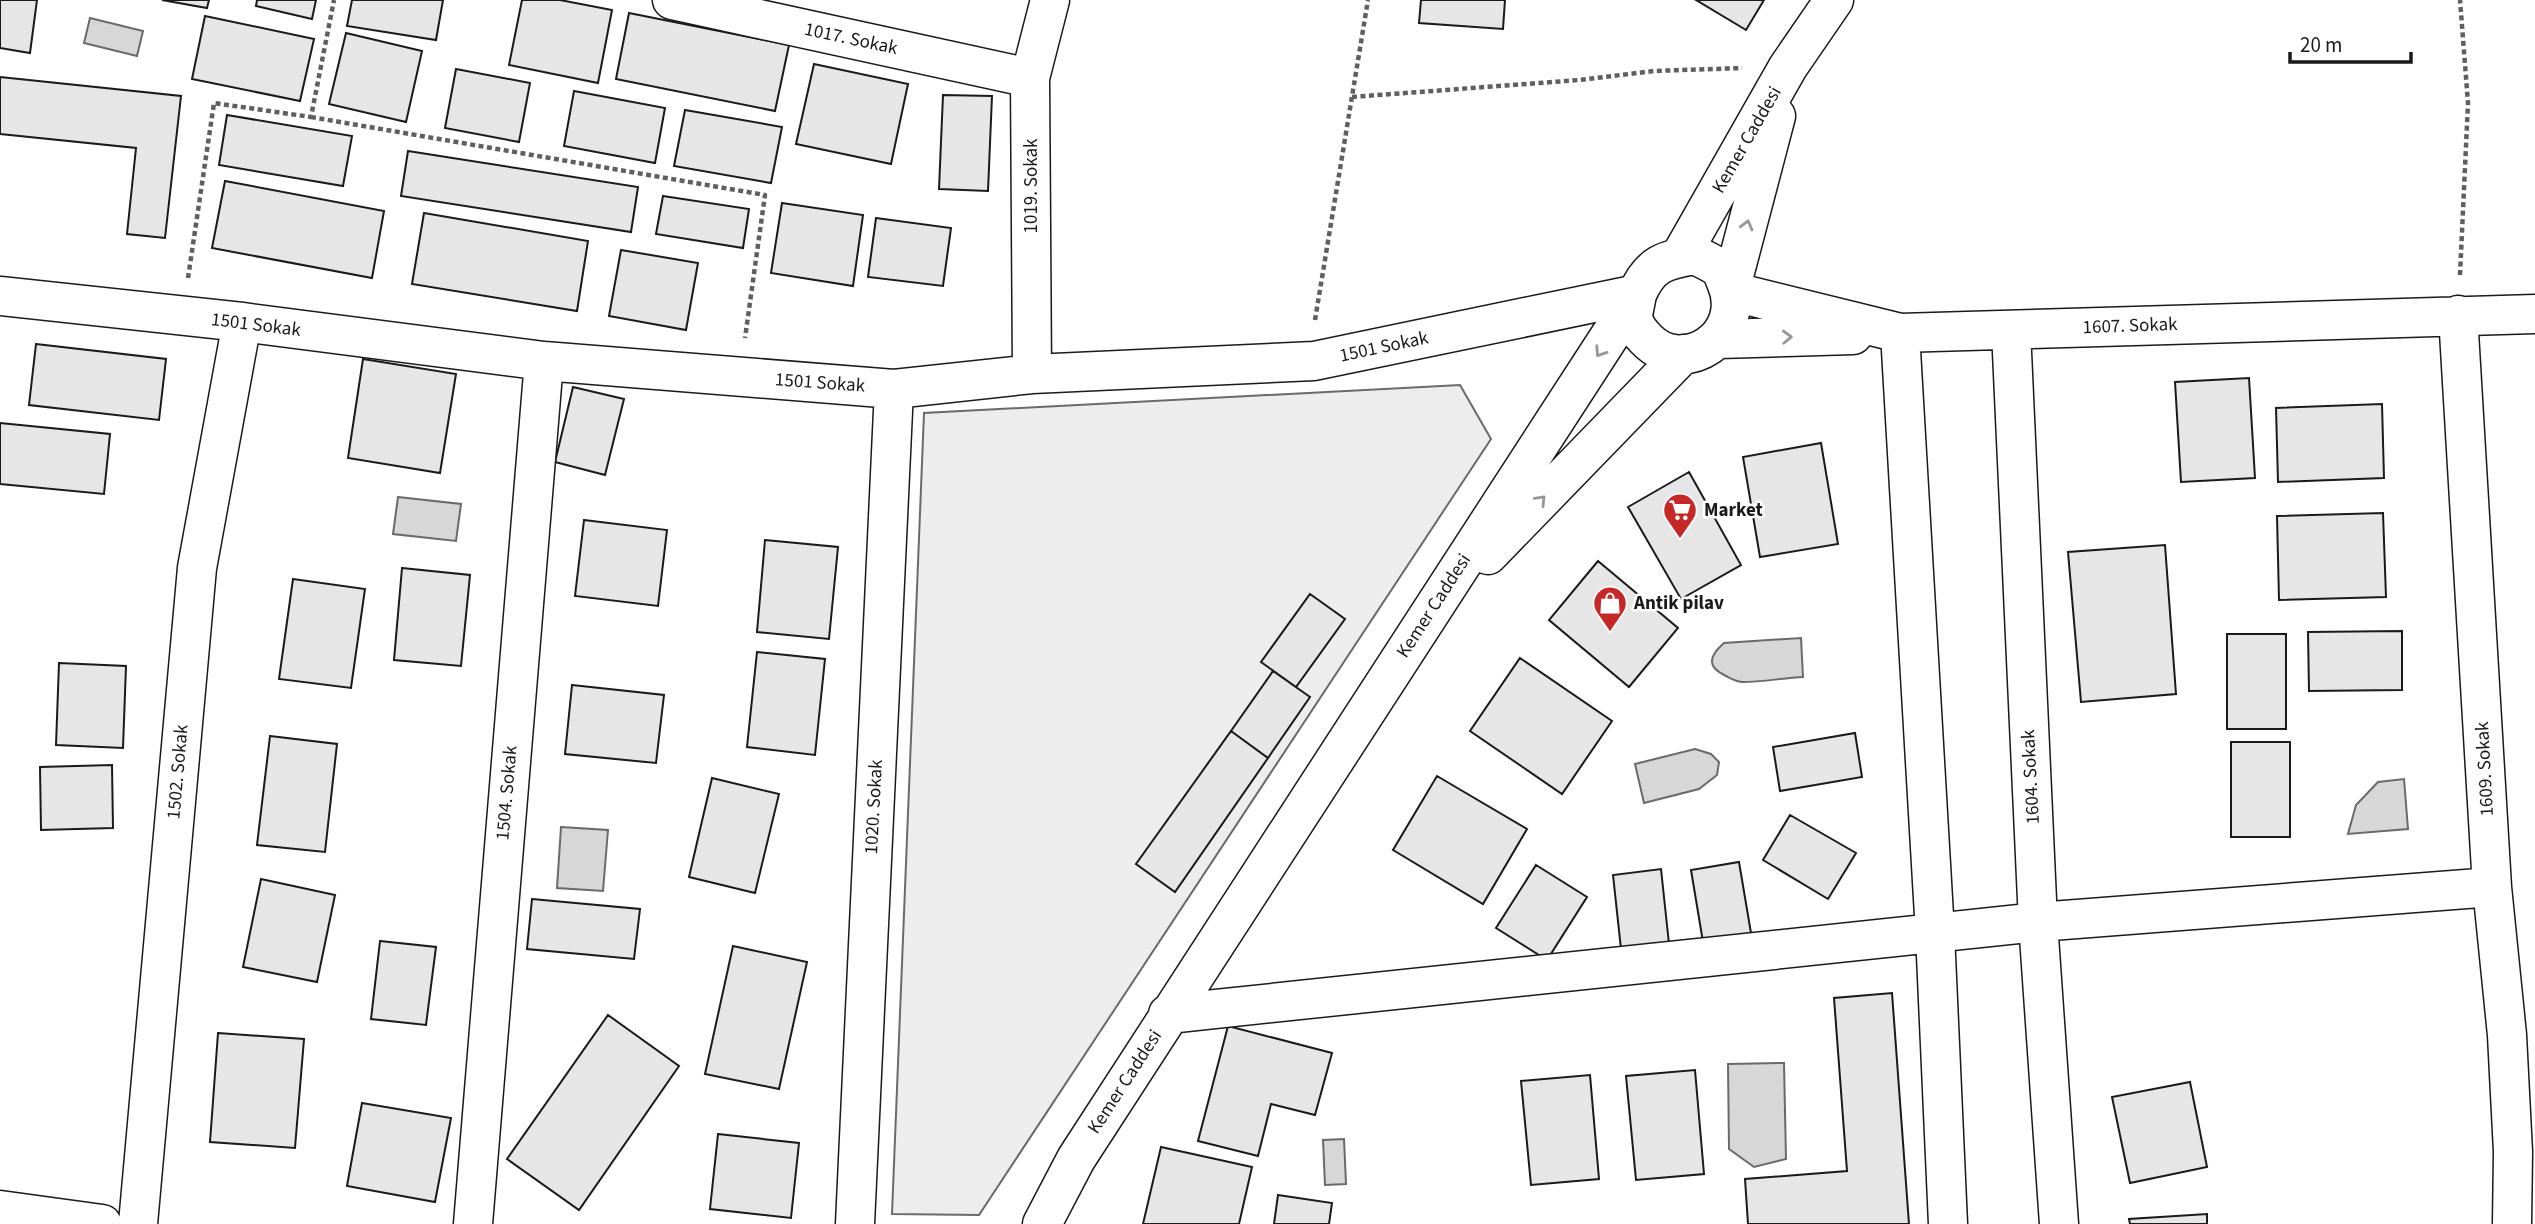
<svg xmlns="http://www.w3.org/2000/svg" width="2535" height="1224" font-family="'Source Sans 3',sans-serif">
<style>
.built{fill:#ededed;stroke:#6a6a6a;stroke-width:2}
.water{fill:#d7d7d7;stroke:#6a6a6a;stroke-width:2}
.building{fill:#e6e6e6;stroke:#1a1a1a;stroke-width:2}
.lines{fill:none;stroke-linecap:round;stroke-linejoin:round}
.minor-casing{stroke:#1a1a1a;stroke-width:41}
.path{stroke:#5f5f5f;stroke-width:4.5;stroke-dasharray:5 3.5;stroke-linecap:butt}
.minor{stroke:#fff;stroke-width:38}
.oneway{stroke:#989898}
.labels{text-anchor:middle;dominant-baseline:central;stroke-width:5;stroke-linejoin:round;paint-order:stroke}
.street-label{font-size:19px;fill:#1a1a1a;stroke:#fff}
.poi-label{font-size:19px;font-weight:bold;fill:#1a1a1a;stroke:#fff;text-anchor:start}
</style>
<rect width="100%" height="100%" fill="#fff"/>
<path class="built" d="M1460 385 1491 439 979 1215 892 1214 924 413Z"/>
<path class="water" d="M90 18 143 31 137 56 84 43Z
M398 497 461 504 456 541 393 534Z
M1801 638 1803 677C1783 678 1762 682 1742 682 1735 681 1732 679 1726 676 1707 667 1708 657 1724 643Z
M1695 749 1711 754 1719 762 1717 775 1699 789 1644 803 1635 764Z
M2404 779 2408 829 2348 834 2356 805 2378 782Z
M561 827 608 830 603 891 557 888Z
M1784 1063 1786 1159 1754 1167 1729 1149 1728 1064Z
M1344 1139 1346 1184 1325 1185 1323 1140Z"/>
<path class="building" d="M0 0H37L30 53 0 48Z
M162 0H209L207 8Z
M257 0H316L312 19 256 6Z
M352 0H443L436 40 347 26Z
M522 0H560L612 10 598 83 509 65Z
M1421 0H1505L1503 29 1419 23Z
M1696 0H1764L1746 30Z
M629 13 789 45 775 111 616 79Z
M205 16 314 39 300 101 192 79Z
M346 33 422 51 406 122 329 104Z
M814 64 908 84 891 164 796 144Z
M456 69 530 83 519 142 445 128Z
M0 77 181 96 165 238 127 234 136 148 0 134Z
M574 91 665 108 655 163 564 146Z
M943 95 992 96 988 191 939 189Z
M685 110 782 127 771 183 674 166Z
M227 115 352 136 343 186 219 165Z
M408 151 638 187 631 232 401 196Z
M225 181 384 211 372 278 212 248Z
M663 196 749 209 743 248 656 234Z
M782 203 863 215 853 286 771 273Z
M424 213 588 241 577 311 412 284Z
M876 218 951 228 943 286 868 277Z
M621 250 698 263 686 330 609 316Z
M36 344 166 359 159 420 29 405Z
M363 359 456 374 440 473 348 458Z
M2249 378 2255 478 2181 482 2175 382Z
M573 387 624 399 605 475 555 462Z
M2382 404 2384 478 2278 482 2276 408Z
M0 423 110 434 104 494 0 484Z
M1821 443 1838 544 1760 557 1743 457Z
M1689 472 1741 565 1681 599 1628 507Z
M2383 513 2386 597 2279 600 2277 516Z
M584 520 667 530 658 606 575 596Z
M765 540 838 547 829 639 757 632Z
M2165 545 2176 694 2081 702 2068 552Z
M1598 561 1678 628 1629 687 1549 620Z
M402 568 470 575 461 666 394 660Z
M293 579 365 589 351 688 279 679Z
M1310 594 1345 619 1296 687 1261 662Z
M2402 631V690L2309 691 2308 632Z
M2227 634H2286V729H2227Z
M757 652 825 659 815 755 747 747Z
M1520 658 1612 721 1562 794 1470 731Z
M59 663 126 666 123 748 56 745Z
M1273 671 1310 697 1268 758 1231 731Z
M572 685 664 695 656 763 565 754Z
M1231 731 1268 758 1175 892 1136 864Z
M1855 733 1862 777 1780 791 1773 747Z
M270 736 337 744 325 852 257 845Z
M2231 742H2290V837H2231Z
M112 765 113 828 41 830 40 767Z
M1437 776 1527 829 1483 904 1393 850Z
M712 778 779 794 755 893 689 877Z
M1790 815 1856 853 1828 899 1763 860Z
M1739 862 1751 933 1703 942 1691 870Z
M1536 865 1587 897 1547 960 1496 928Z
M1661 869 1669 944 1621 949 1613 875Z
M261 879 335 895 317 982 243 967Z
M532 899 640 909 634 959 527 949Z
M380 941 436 947 426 1025 371 1019Z
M733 946 807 962 779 1089 705 1074Z
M1892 993 1909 1224H1748L1745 1179 1847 1171 1834 998Z
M608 1015 679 1066 579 1210 507 1159Z
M1228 1026 1332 1053 1315 1115 1271 1104 1258 1156 1198 1141Z
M218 1033 304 1039 295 1148 210 1142Z
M1695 1070 1704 1174 1636 1180 1626 1076Z
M1590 1075 1599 1179 1531 1185 1521 1081Z
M2190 1082 2207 1167 2130 1183 2112 1097Z
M362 1103 451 1118 435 1202 347 1186Z
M718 1134 799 1143 791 1218 710 1209Z
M1161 1147 1252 1167 1239 1224H1143Z
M1278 1195 1332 1203 1329 1224H1274Z
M2207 1214V1224H2130L2129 1219Z"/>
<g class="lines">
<g class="minor-casing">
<path id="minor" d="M672 0 1030 78
M1680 257 1788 67 1834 0
M1730 291 1900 333 2535 314
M1730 291 1776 116
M0 296 242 322 544 361 894 389 1032 374 1314 361 1637 294
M2458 315 2492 887 2507 1035 2513 1152 2512 1224
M2011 330 2038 922 2059 1224
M1900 333 1935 933 1948 1224
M1719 339 1853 335
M1032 374 1030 78 1050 0
M1488 555 1683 354
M1168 1014 2038 922 2492 887
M0 1210 102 1224
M138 1224 197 568 242 322
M473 1224 544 361
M855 1224 894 389
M1042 1224 1076 1159 1637 294C1650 264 1664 260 1695 255 1703 259 1712 263 1719 268 1723 272 1724 278 1726 282 1749 335 1684 379 1646 339 1642 335 1636 328 1634 321 1632 314 1636 302 1637 294"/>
</g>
<path class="path" d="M1352 97 1579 80 1654 71 1742 68
M311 117 765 195 745 338
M2460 275 2468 103 2460 0
M188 278 214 103 311 117 334 0
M1315 320 1368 0"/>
<use href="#minor" class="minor"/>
</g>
<defs><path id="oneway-chevron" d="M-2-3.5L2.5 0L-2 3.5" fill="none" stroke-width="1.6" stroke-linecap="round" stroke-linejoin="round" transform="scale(1.75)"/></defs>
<g class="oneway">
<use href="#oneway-chevron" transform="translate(1747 225) rotate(-75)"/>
<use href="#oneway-chevron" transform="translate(1787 337) rotate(-2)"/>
<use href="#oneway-chevron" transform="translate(1600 352) rotate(123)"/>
<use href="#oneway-chevron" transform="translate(1541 500) rotate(-46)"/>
</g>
<defs>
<g id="supermarket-pin" transform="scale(1.75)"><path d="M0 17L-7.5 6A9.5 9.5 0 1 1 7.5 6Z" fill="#c62828" stroke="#fff"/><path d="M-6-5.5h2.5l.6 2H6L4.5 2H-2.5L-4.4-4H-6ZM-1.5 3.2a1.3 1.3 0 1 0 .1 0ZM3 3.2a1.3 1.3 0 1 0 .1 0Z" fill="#fff"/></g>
<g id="shop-pin" transform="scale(1.75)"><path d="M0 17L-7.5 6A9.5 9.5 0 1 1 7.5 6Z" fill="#c62828" stroke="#fff"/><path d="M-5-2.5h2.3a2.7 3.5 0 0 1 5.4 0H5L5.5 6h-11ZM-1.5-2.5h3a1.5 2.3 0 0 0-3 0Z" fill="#fff"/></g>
</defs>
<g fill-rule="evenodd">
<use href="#supermarket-pin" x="1680" y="510"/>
<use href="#shop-pin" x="1610" y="603"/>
</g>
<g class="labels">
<g class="street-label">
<text transform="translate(851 39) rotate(12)">1017. Sokak</text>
<text transform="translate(1747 140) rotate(-60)">Kemer Caddesi</text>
<text transform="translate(1031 186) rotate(-90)">1019. Sokak</text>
<text transform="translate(256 325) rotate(7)">1501 Sokak</text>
<text transform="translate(2130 326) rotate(-2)">1607. Sokak</text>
<text transform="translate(1384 347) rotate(-12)">1501 Sokak</text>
<text transform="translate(820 383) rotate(4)">1501 Sokak</text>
<text transform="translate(1434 606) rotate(-57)">Kemer Caddesi</text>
<text transform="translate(2485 769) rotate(-93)">1609. Sokak</text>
<text transform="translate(178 772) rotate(-85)">1502. Sokak</text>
<text transform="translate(2031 777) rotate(-93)">1604. Sokak</text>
<text transform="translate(507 793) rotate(-85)">1504. Sokak</text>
<text transform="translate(874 807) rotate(-87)">1020. Sokak</text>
<text transform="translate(1125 1082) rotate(-57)">Kemer Caddesi</text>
</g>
<g class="poi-label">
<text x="1704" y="510">Market</text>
<text x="1634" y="603">Antik pilav</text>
</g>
</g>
<path d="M2290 52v10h121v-10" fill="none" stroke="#1a1a1a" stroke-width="3.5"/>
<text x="2300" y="52" font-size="21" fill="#1a1a1a" stroke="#ffffff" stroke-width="5" paint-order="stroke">20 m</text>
</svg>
